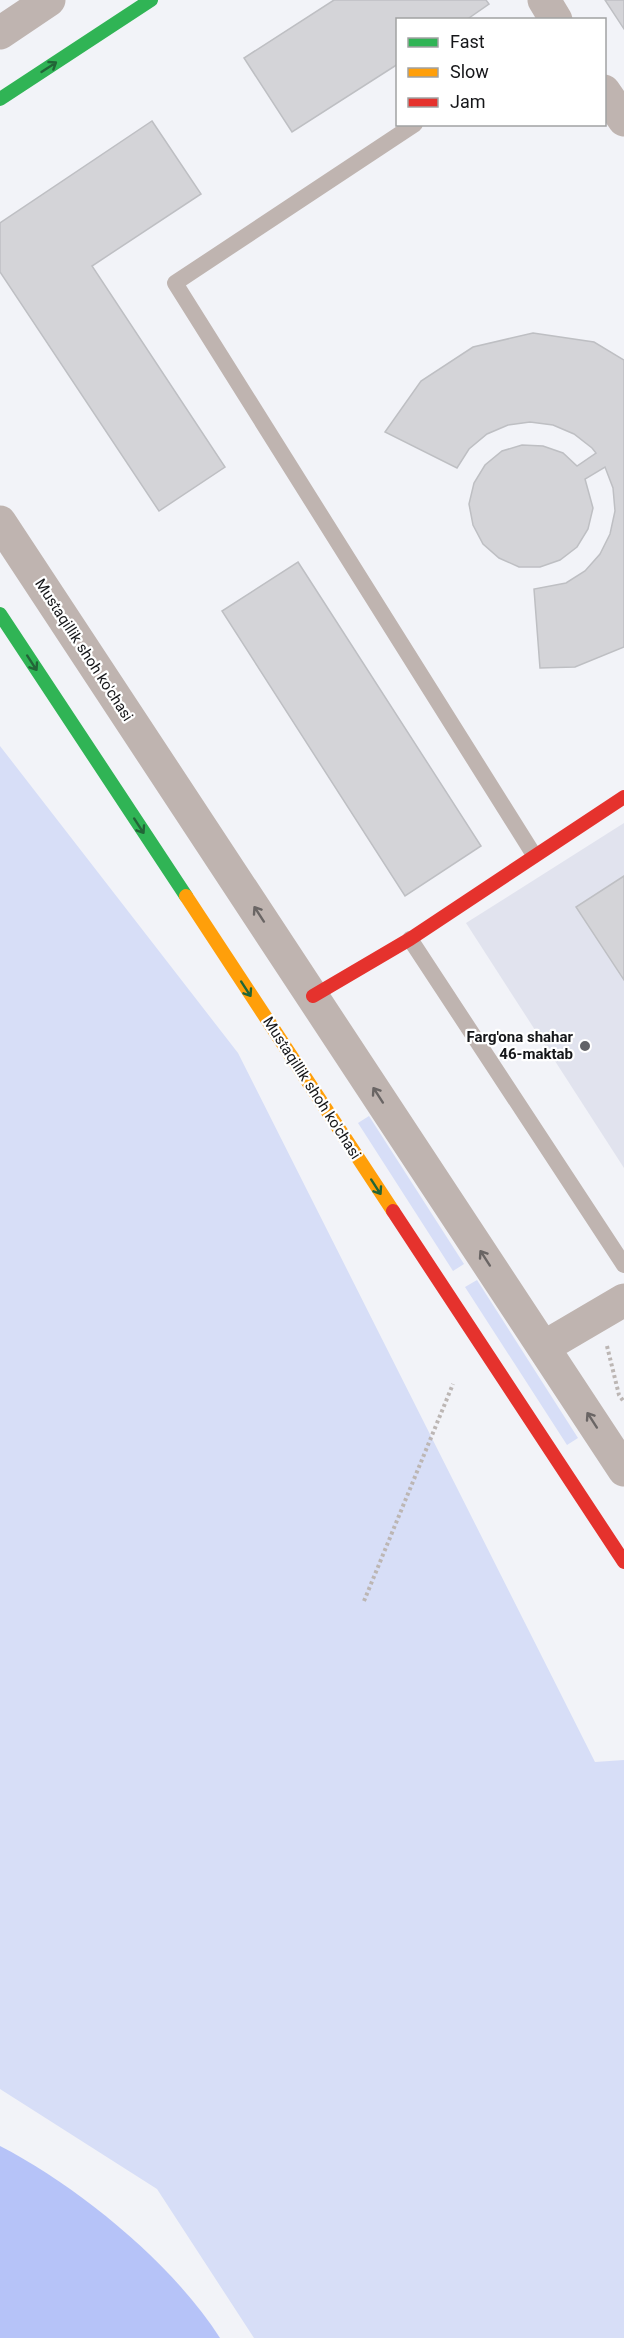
<svg xmlns="http://www.w3.org/2000/svg" width="624" height="2338" font-family="Roboto,sans-serif">
<style>
.built{fill:#e1e3ee}
.green{fill:#d7def7}
.water{fill:#b6c3f8}
.building{fill:#d4d4d8;stroke:#bebfc3;stroke-width:1.5}
.lines{fill:none;stroke-linecap:round;stroke-linejoin:round}
.path{stroke:#bcb6b4;stroke-width:4;stroke-dasharray:3 3;stroke-linecap:butt}
.lane{stroke:#bfb4b0;stroke-width:16}
.street{stroke:#bfb4b0;stroke-width:33}
.fast{stroke:#30b455;stroke-width:14}
.slow{stroke:#ff9f0a;stroke-width:14}
.jam{stroke:#e5322d;stroke-width:14}
.oneway{stroke:#226537}
.oneway2{stroke:#6a6564}
.poi-dot{fill:#626367;stroke:#fff;stroke-width:2}
.labels{text-anchor:middle;dominant-baseline:central;stroke-width:4.5;stroke-linejoin:round;paint-order:stroke}
.street-label{font-size:15px;fill:#151619;stroke:#fff}
.poi-label{font-size:15px;font-weight:bold;fill:#151619;stroke:#fff;text-anchor:end}
</style>
<rect width="100%" height="100%" fill="#f2f3f8"/>
<path class="built" d="M624 823V1168L466 923Z"/>
<path class="green" d="M0 746 238 1053 595 1762 624 1760V2338H254L157 2189 0 2089Z
M369 1116 464 1264 453 1271 358 1123Z
M477 1280 578 1438 567 1445 465 1287Z"/>
<path class="water" d="M0 2146C78 2186 173 2264 220 2338H0Z"/>
<path class="building" d="M334 0H486L489 4 466 20H398V64L292 132 244 58Z
M605 0H624V29Z
M152 121 201 194 92 266 225 467 159 511 0 272V223Z
M533 333 594 342 624 360V647L575 667 540 668 534 589 566 583 585 571 600 554 610 534 615 511 613 488 605 467 585 479 593 508 588 529 577 547 560 560 540 567H519L499 558 483 544 473 525 469 504 474 483 485 465 502 451 522 445 543 446 563 453 577 466 596 453 592 448 574 434 553 425 530 422 508 425 487 434 469 449 457 468 385 432 421 381 473 347Z
M298 562 481 846 405 896 222 611Z
M624 876V980L576 907Z"/>
<g class="lines">
<path class="path" d="M607 1346 619 1395 624 1402
M364 1601 453 1384"/>
<path class="lane" d="M415 124 175 283 534 855
M410 939 624 1265"/>
<path class="street" d="M544 0 556 20
M0 33 49 0
M604 91 624 120
M0 522 624 1470
M544 1347 624 1300"/>
<path class="fast" d="M0 99 151 0
M0 614 186 896"/>
<path class="slow" d="M186 896 393 1211"/>
<path class="jam" d="M313 996 410 939 624 797
M393 1211 624 1562"/>
</g>
<defs><path id="oneway-shaft" d="M-6 0H5M1.5-3L5.5 0L1.5 3" fill="none" stroke-width="1.6" stroke-linecap="round" stroke-linejoin="round" transform="scale(1.5)"/></defs>
<g class="oneway">
<use href="#oneway-shaft" transform="translate(49 67) rotate(-33)"/>
<use href="#oneway-shaft" transform="translate(32 663) rotate(57)"/>
<use href="#oneway-shaft" transform="translate(139 826) rotate(57)"/>
<use href="#oneway-shaft" transform="translate(246 989) rotate(57)"/>
<use href="#oneway-shaft" transform="translate(376 1187) rotate(57)"/>
</g>
<g class="oneway2">
<use href="#oneway-shaft" transform="translate(259 914) rotate(-123)"/>
<use href="#oneway-shaft" transform="translate(378 1095) rotate(-123)"/>
<use href="#oneway-shaft" transform="translate(485 1258) rotate(-123)"/>
<use href="#oneway-shaft" transform="translate(592 1420) rotate(-123)"/>
</g>
<circle class="poi-dot" cx="585" cy="1046" r="6"/>
<g class="labels">
<g class="street-label">
<text transform="translate(84 650) rotate(57)">Mustaqillik shoh ko'chasi</text>
<text transform="translate(312 1088) rotate(57)">Mustaqillik shoh ko'chasi</text>
</g>
<g class="poi-label">
<text x="573" y="1037">Farg'ona shahar<tspan x="573" dy="17">46-maktab</tspan></text>
</g>
</g>
<rect x="396" y="18" width="210" height="108" fill="#ffffff" stroke="#a1a2a3" stroke-width="1.5"/>
<rect x="408" y="38" width="30" height="9" fill="#30b455" stroke="#a1a2a3" stroke-width="1.5"/>
<text x="450" y="48" font-size="18" fill="#151619">Fast</text>
<rect x="408" y="68" width="30" height="9" fill="#ff9f0a" stroke="#a1a2a3" stroke-width="1.5"/>
<text x="450" y="78" font-size="18" fill="#151619">Slow</text>
<rect x="408" y="98" width="30" height="9" fill="#e5322d" stroke="#a1a2a3" stroke-width="1.5"/>
<text x="450" y="108" font-size="18" fill="#151619">Jam</text>
</svg>
